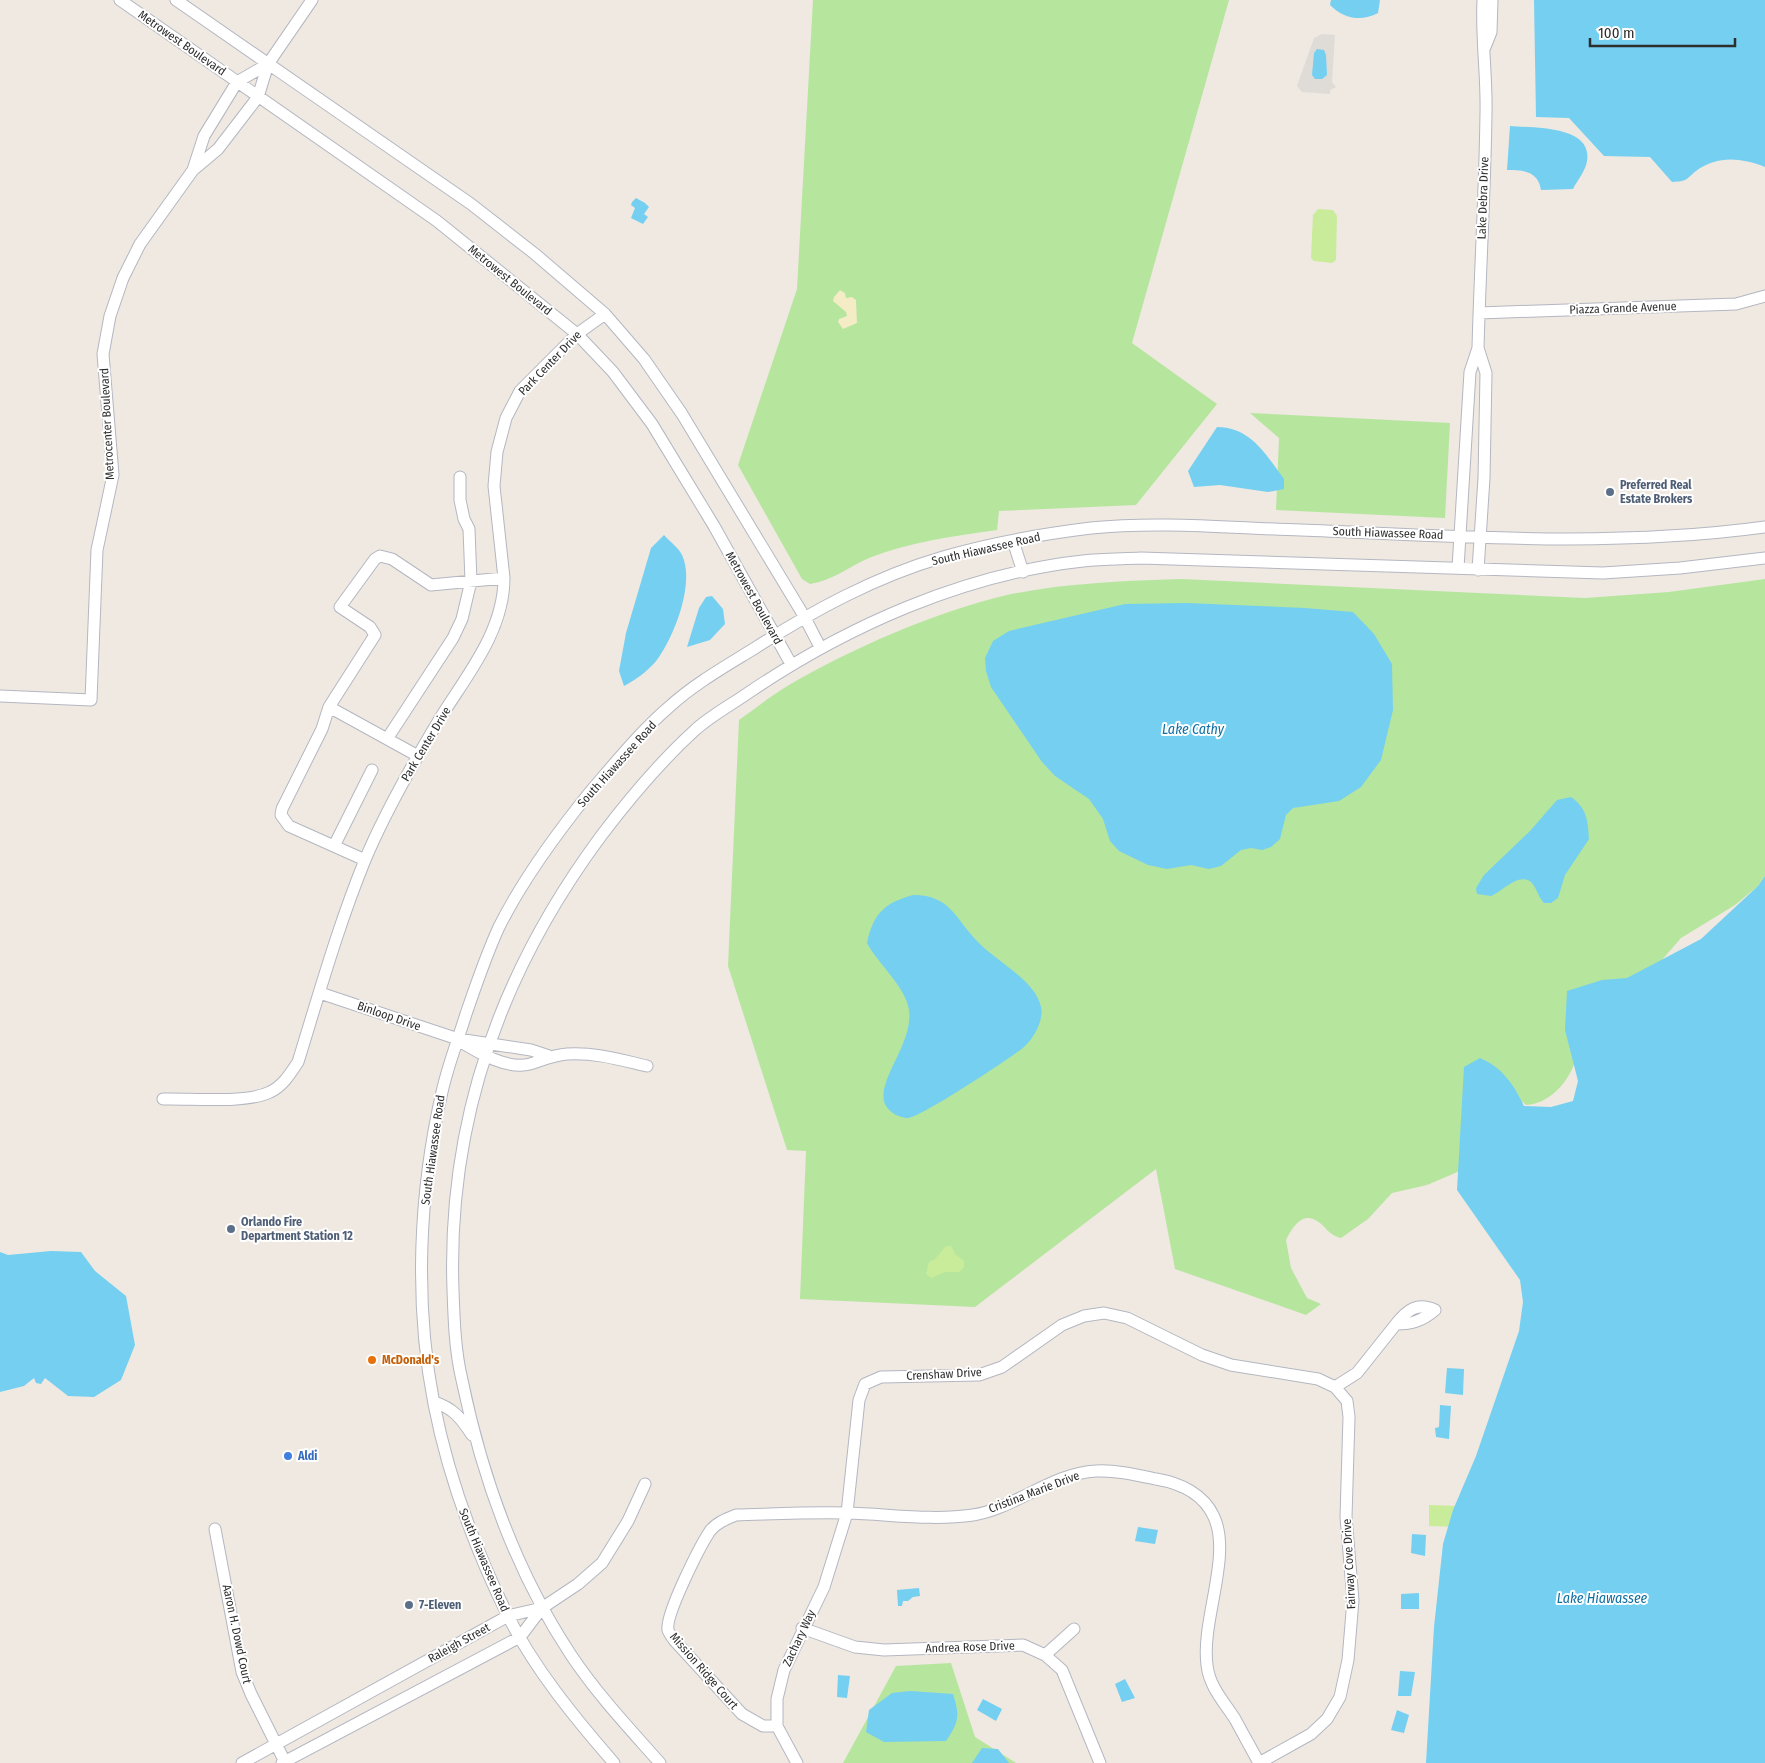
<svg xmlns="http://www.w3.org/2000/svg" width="1765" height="1763" font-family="'Fira Sans Condensed',sans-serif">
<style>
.green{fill:#b6e59e}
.sand{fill:#f3ecc5}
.pitch{fill:#c9ec9a}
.plaza{fill:#dfdcd8}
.water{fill:#75cff0}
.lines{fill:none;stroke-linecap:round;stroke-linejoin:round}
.minor-casing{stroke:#b4b7c1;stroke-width:13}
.minor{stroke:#fff;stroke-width:11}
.service-dot{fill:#5c6f8a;stroke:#fff;stroke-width:2}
.food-dot{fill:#e8710a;stroke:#fff;stroke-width:2}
.shop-dot{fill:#3f7fe0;stroke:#fff;stroke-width:2}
.labels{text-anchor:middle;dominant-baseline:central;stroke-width:4;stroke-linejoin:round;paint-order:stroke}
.street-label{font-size:12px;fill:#2e2e2e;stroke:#fff}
.service-label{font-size:12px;font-weight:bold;fill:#4e5e75;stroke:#fff;text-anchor:start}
.food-label{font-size:12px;font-weight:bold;fill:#c56008;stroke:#fff;text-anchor:start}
.shop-label{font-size:12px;font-weight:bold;fill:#366cbe;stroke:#fff;text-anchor:start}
.water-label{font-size:14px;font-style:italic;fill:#0d6fa3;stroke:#fff}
</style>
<rect width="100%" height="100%" fill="#efe9e1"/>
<path class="green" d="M813 0H1229L1132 343 1217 404 1136 505 999 511 997 530C954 536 909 542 869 558 850 566 832 581 810 584L802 579 738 465 797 289Z
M1250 413 1450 423 1445 518 1276 510 1279 438Z
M1181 579 1585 598 1669 592 1765 579V876L1758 886 1735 905 1681 938 1575 1061C1569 1082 1549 1104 1526 1105L1517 1097 1474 1165 1427 1185 1392 1193 1368 1219 1341 1238C1326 1234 1326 1225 1315 1220 1301 1212 1291 1230 1286 1240L1291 1268 1307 1298 1321 1304 1306 1315 1175 1269 1156 1169 975 1307 800 1299 806 1151 787 1150 728 966 739 720C756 708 772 695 789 685 850 649 938 611 1007 595 1064 583 1122 581 1181 579Z
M951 1663 975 1737 1016 1763H843L896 1666Z"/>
<path class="sand" d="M840 290 845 293 846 298 852 297 856 300 857 323 843 329 838 322 839 319 847 316 846 312 833 301 834 297Z"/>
<path class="pitch" d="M1318 209 1333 210 1337 216 1336 260 1332 263 1314 261 1311 258 1313 215Z
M946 1246H951L955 1254 964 1261V1267L959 1272H945L931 1278 926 1274 929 1262 935 1259Z
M1429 1505 1457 1506 1456 1527 1429 1526Z"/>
<path class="plaza" d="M1322 34 1335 35 1332 82 1336 87 1330 90V94L1302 92 1297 86 1314 38Z"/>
<path class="water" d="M1331 0H1380L1378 13C1361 22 1344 19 1330 5Z
M1534 0H1765V167C1741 158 1718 155 1696 171 1685 180 1688 181 1672 182L1650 157 1604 156 1569 118 1536 117Z
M1317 49 1324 50 1326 55 1327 75 1322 79H1315L1312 75 1314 53Z
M1510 126C1532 128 1593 125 1587 161 1586 170 1577 181 1573 189L1541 190C1538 171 1523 170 1507 170Z
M636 198 645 203 649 207 644 214 648 217 643 224 631 218 635 208 631 205 632 202Z
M1217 427C1251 427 1266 455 1284 479V489L1268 492 1220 485 1194 487 1188 471Z
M664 535C669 541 679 548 682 555 695 582 675 634 659 657 651 669 637 679 624 686L619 671 626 633 651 548Z
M712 596 723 609 725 624 710 640 687 647 699 608 706 597Z
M1186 603 1305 608 1353 612 1374 634 1392 664 1393 710 1381 760 1361 787 1339 801 1293 808 1286 815 1280 839 1271 847 1262 850 1251 848 1241 850 1221 866 1209 869 1191 865 1167 869 1148 865 1119 851 1110 841 1103 819 1089 799 1055 776 1042 762 991 687 986 671 985 658 993 641 1009 631 1125 604Z
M1571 797C1587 808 1588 821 1589 839L1565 875 1558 898 1551 903H1544C1538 897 1537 888 1531 882 1518 872 1502 892 1491 896L1477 894 1476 888 1484 875 1530 831 1557 800Z
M1765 876V1763H1426L1434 1627 1443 1544 1453 1510 1476 1456 1519 1331 1523 1302 1520 1280 1457 1190 1464 1067 1480 1058C1503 1068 1514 1085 1524 1106L1551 1107 1573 1101 1578 1081 1565 1030 1567 991 1602 980 1627 978 1701 939 1758 886Z
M913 895C951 895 955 919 979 943 996 961 1036 981 1041 1007 1044 1021 1033 1039 1024 1047 1011 1058 920 1118 908 1118 900 1118 890 1113 886 1106 873 1084 914 1044 909 1010 906 987 878 964 867 943 873 914 884 903 913 895Z
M51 1251 81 1252 95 1271 126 1296 135 1345 121 1380 94 1397 68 1396 45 1378 41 1384 36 1383 34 1378 24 1386 0 1392V1252L8 1255Z
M1447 1368 1464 1369 1463 1395 1445 1393Z
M1440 1405 1451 1406 1449 1439 1436 1437 1435 1428 1439 1427Z
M1138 1527 1158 1530 1155 1544 1135 1541Z
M1412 1534 1426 1535 1425 1556 1411 1553Z
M919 1588 920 1596 913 1597 908 1601H903L902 1606H898L897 1590Z
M1419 1593V1609H1401V1594Z
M1400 1671 1415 1672 1411 1696H1398Z
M838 1675 850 1676 847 1698 837 1697Z
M1125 1679 1135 1698 1122 1702 1115 1684Z
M910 1691 953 1694C960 1716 959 1722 946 1741L884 1742 866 1732 869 1710 892 1693Z
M983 1699 1002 1709 996 1721 977 1710Z
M1397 1710 1409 1715 1404 1733 1391 1730Z
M982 1748 998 1749 1009 1763H972Z"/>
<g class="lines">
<g class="minor-casing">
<path id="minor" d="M120 0 437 221 577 334 613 372 652 424 714 526 791 664
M176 0 471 204 535 254 605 314 644 359 682 414 804 616 820 647
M1485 47 1491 32 1492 0
M193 170 204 136 237 82 268 64
M1479 313 1736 304 1765 296
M1478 348 1486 373 1484 478 1478 570
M1013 541 1023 572
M1458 568 1470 372 1478 348C1480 270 1485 192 1486 113 1487 75 1481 38 1483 0
M0 696 91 700 97 550 113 475 103 354 110 316 123 278 140 244 193 170 218 149 258 97 268 64 312 0
M329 707 322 729 282 809 281 815 289 826 365 860
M387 739 453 638 462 619 471 581 469 529 464 519 460 500V477
M418 756 329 707 375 635 370 627 340 607 375 559 380 556 392 559 431 585 504 578
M334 846 372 770
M320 993 458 1039 531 1050 549 1056
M461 1042C479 1053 508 1070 530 1064 543 1060 553 1055 567 1054 594 1052 621 1060 647 1066
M163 1099C190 1098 246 1104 270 1092 283 1086 290 1074 298 1062 319 994 338 926 365 860 385 812 412 765 439 720 466 676 504 632 504 578L494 486 497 452 506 418 520 391 577 334 605 314
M1335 1387 1357 1373 1396 1324C1412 1324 1422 1321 1435 1310 1417 1302 1407 1310 1396 1324
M434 1402C453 1408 461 1418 472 1435
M215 1529 242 1672 251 1694 285 1762
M802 1628 855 1647 884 1650 1023 1645 1045 1655 1062 1670 1100 1763
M1045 1655 1074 1629
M777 1726H763L742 1714 674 1640C672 1637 669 1633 668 1630 665 1615 700 1546 710 1531 716 1523 726 1519 736 1515 773 1514 810 1512 847 1513 889 1514 931 1521 973 1515 1016 1508 1052 1473 1096 1471 1116 1470 1137 1475 1156 1479 1180 1483 1204 1494 1214 1517 1232 1556 1201 1621 1207 1665 1209 1686 1224 1702 1235 1719 1243 1734 1251 1748 1259 1763
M242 1763 508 1616 542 1608 578 1584 602 1563 628 1521 645 1484
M282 1763 520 1637 542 1608
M614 1763C574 1717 533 1667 506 1612 474 1546 448 1476 434 1404 414 1302 419 1192 442 1092 448 1065 458 1040 466 1014 476 985 486 955 499 927 523 879 556 834 590 792 615 763 640 732 669 707 694 684 726 666 755 648 814 610 875 577 943 557 991 543 1042 534 1091 528 1160 521 1231 528 1301 530 1455 536 1611 548 1765 527
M660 1763C629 1728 597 1694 571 1655 516 1572 482 1477 462 1380 455 1351 454 1320 453 1290 447 1120 501 971 601 836 629 799 660 762 694 731 710 716 731 705 748 693 847 626 964 574 1083 561 1102 559 1122 559 1141 558L1603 573 1680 568 1765 558
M797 1763 777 1726V1699L784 1670 824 1587 847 1513 859 1400 865 1384 881 1377 979 1375 1002 1367 1062 1325 1084 1316 1104 1313 1127 1318 1202 1355 1231 1365 1318 1379 1335 1387 1347 1401 1349 1417 1346 1517 1353 1600 1348 1660 1340 1697 1327 1719 1311 1734 1259 1763"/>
</g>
<use href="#minor" class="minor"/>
</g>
<g class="service-dot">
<circle cx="1610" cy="492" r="5"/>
<circle cx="231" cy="1229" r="5"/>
<circle cx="409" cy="1605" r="5"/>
</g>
<circle class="food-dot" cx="372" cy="1360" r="5"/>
<circle class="shop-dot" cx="288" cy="1456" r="5"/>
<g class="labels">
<g class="street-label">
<text transform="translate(182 43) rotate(35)">Metrowest Boulevard</text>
<text transform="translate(1483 198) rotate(-88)">Lake Debra Drive</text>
<text transform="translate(510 280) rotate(39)">Metrowest Boulevard</text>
<text transform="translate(1623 308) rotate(-2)">Piazza Grande Avenue</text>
<text transform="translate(550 363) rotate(-46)">Park Center Drive</text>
<text transform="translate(107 424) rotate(-93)">Metrocenter Boulevard</text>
<text transform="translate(1388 533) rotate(2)">South Hiawassee Road</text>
<text transform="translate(986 549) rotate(-13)">South Hiawassee Road</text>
<text transform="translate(754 598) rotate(61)">Metrowest Boulevard</text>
<text transform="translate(426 744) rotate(-59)">Park Center Drive</text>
<text transform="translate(617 764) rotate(-48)">South Hiawassee Road</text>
<text transform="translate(389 1016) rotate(19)">Binloop Drive</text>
<text transform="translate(433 1150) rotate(-82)">South Hiawassee Road</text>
<text transform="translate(944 1374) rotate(-3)">Crenshaw Drive</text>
<text transform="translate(1034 1492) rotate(-21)">Cristina Marie Drive</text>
<text transform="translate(484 1560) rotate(67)">South Hiawassee Road</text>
<text transform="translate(1349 1564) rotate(-93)">Fairway Cove Drive</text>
<text transform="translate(237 1634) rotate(78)">Aaron H. Dowd Court</text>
<text transform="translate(799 1638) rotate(-65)">Zachary Way</text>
<text transform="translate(459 1643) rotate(-29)">Raleigh Street</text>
<text transform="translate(970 1647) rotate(-2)">Andrea Rose Drive</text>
<text transform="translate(704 1671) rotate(49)">Mission Ridge Court</text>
</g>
<g class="service-label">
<text x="1620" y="485">Preferred Real<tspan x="1620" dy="14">Estate Brokers</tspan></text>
<text x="241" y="1222">Orlando Fire<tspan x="241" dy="14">Department Station 12</tspan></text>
<text x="419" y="1605">7-Eleven</text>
</g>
<g class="food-label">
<text x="382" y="1360">McDonald's</text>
</g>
<g class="shop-label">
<text x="298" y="1456">Aldi</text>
</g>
<g class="water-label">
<text x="1193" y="729">Lake Cathy</text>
<text x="1602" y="1598">Lake Hiawassee</text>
</g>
</g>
<path d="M1590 38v8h145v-8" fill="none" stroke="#2e2e2e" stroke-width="2.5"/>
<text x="1598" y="38" font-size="15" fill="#2e2e2e" stroke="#ffffff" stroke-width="4" paint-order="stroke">100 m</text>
</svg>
